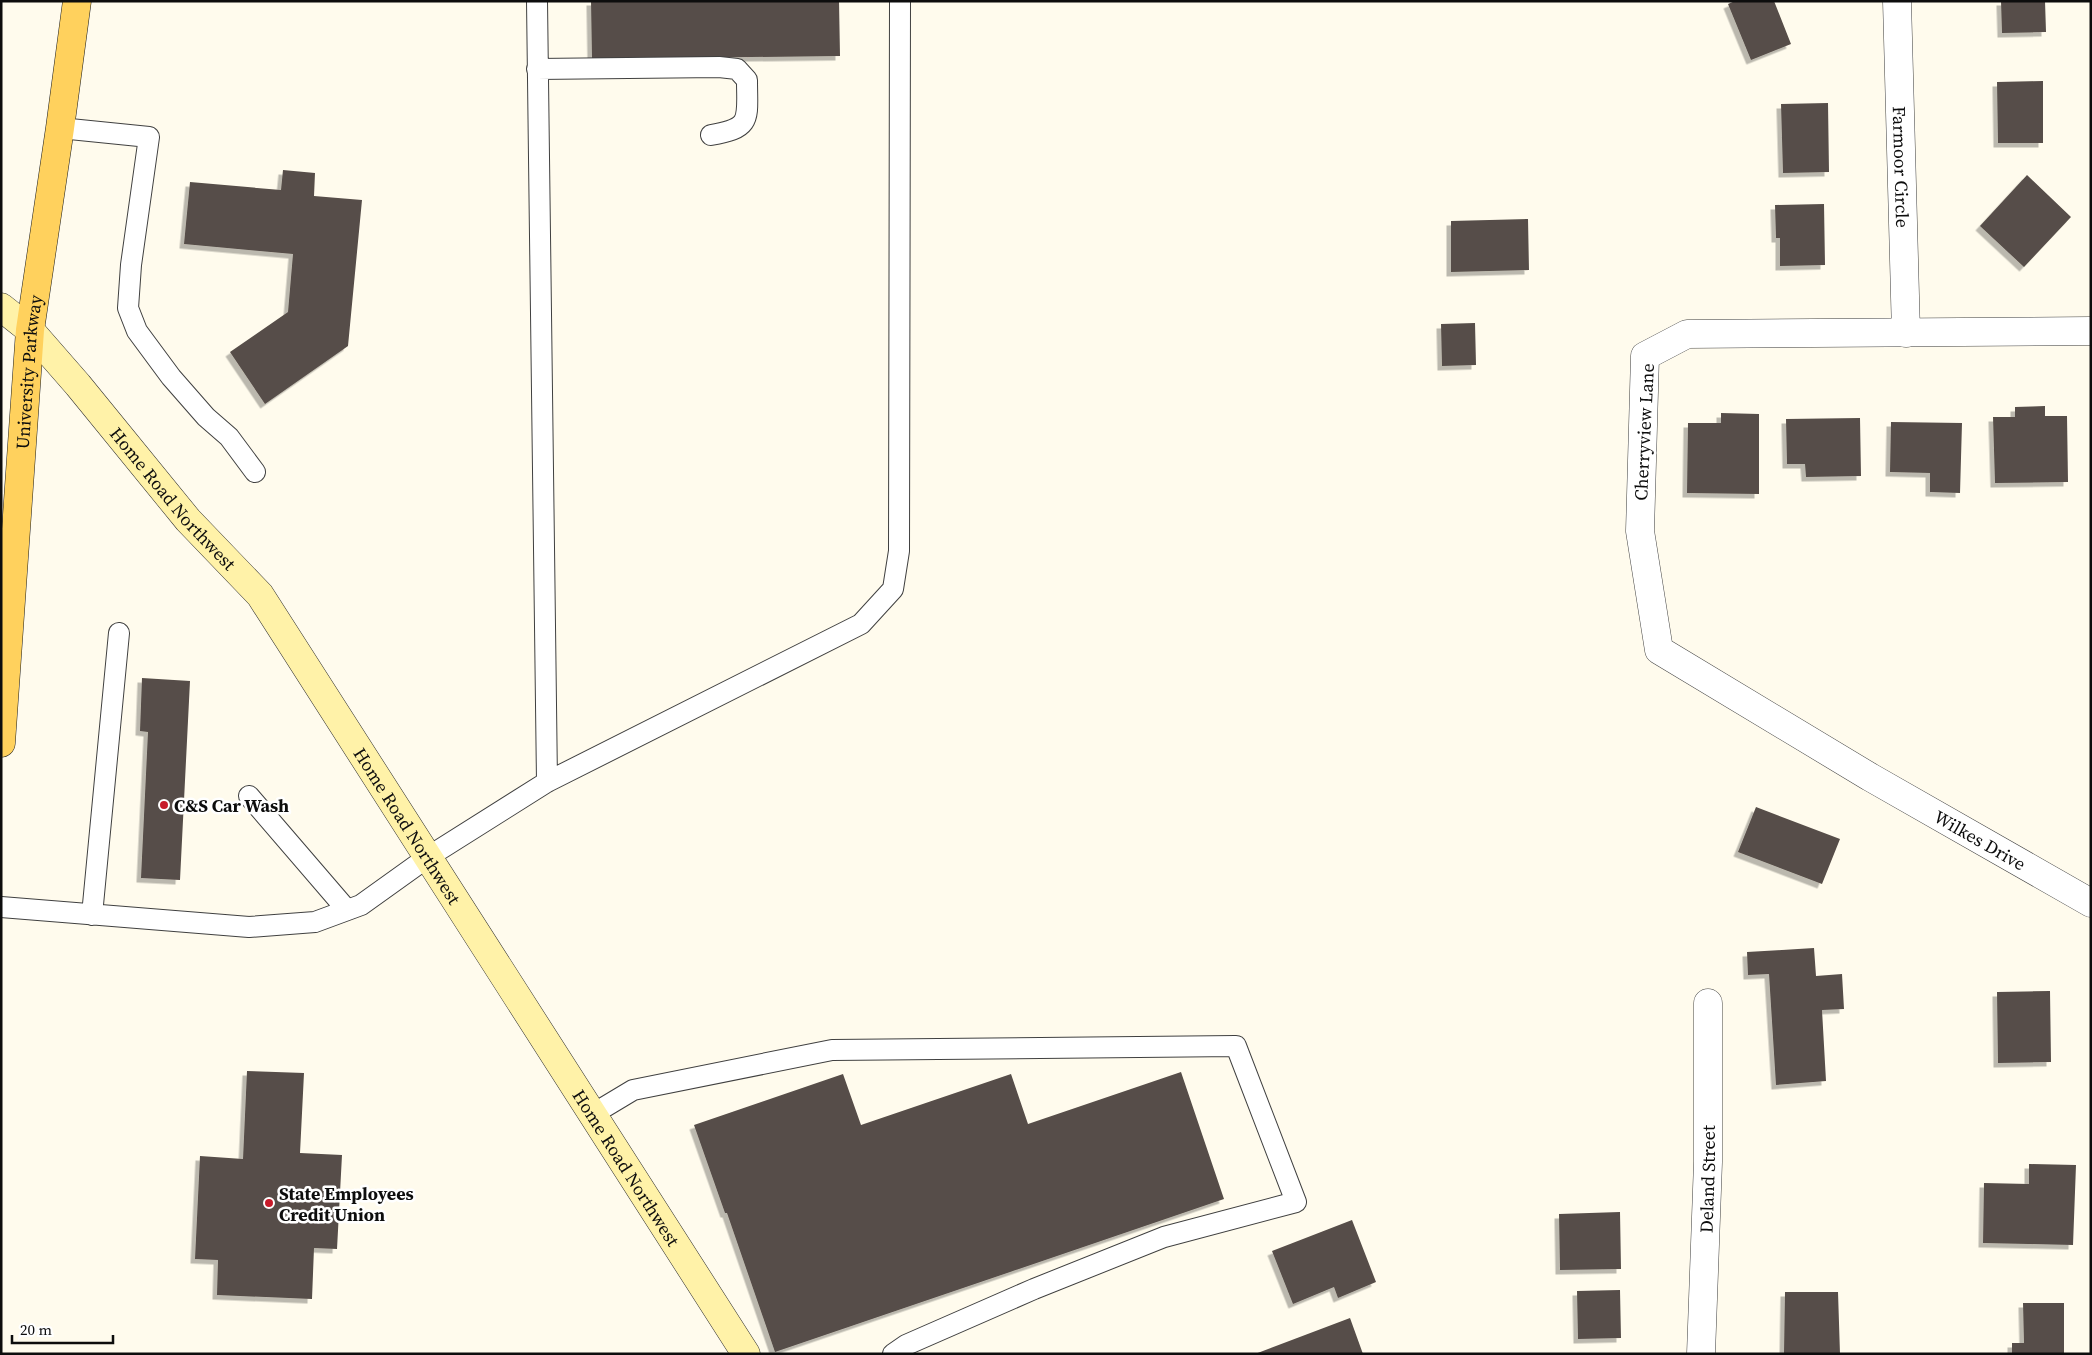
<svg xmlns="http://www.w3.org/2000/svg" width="2092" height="1355" font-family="'Source Serif 4',serif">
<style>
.building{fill:#564d48;filter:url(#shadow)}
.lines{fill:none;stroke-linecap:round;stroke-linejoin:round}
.lane-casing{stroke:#404040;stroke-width:22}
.street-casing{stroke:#404040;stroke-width:29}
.secondary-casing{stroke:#2f2f2f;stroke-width:29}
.primary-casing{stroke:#1e1e1e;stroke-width:29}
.lane{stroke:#fff;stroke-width:20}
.street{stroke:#fff;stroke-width:28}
.secondary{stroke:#fff2a8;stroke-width:28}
.primary{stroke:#ffd15d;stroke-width:28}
.poi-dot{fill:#c71b2a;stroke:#fff;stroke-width:2}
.labels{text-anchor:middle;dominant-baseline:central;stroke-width:5;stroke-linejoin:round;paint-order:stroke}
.street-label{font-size:18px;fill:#0d0d0d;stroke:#fff}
.poi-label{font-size:18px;font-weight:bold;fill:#0d0d0d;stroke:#fff;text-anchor:start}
</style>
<defs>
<filter id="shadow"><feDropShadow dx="-4.5" dy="4.5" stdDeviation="0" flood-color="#0004"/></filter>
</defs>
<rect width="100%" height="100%" fill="#fffbed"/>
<path class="building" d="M591 1H839L840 56 592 59Z
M1735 1H1774L1791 44 1751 60 1728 4Z
M2001 1H2045L2046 32 2002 33Z
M2043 81V143H1998L1997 82Z
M1828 103 1829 172 1783 173 1781 104Z
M283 170 315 173 314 196 362 200 348 346 265 404 230 352 288 312 293 254 184 244 190 182 281 190Z
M2027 175 2071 217 2024 267 1980 226Z
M1824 204 1825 265 1780 266V238H1776L1775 205Z
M1528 219 1529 270 1451 272V221Z
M1475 323 1476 365 1442 366 1441 324Z
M2045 406V416H2067L2068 482 1995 483 1993 417H2015V407Z
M1721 413 1759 414V494L1687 493 1688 423H1721Z
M1860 418 1861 476 1806 477 1805 464H1787L1786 419Z
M1891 422 1962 423 1960 493 1930 492V473L1890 472Z
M142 678 190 681 180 880 141 878 148 732 140 731Z
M1756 807 1840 839 1822 884 1738 852Z
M1814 948 1816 976 1842 974 1844 1009 1822 1010 1826 1081 1776 1085 1769 974 1748 975 1747 952Z
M2050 991 2051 1062 1998 1063 1997 992Z
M247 1071 304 1073 300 1153 342 1155 337 1249 314 1248 312 1299 217 1295 218 1260 195 1259 200 1156 243 1159Z
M1181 1072 1224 1199 775 1352 727 1213H725L694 1125 843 1074 861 1125 1011 1074 1028 1124Z
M2029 1164 2076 1165 2073 1245 1983 1243 1984 1183 2029 1184Z
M1620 1212 1621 1269 1560 1270 1559 1214Z
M1352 1220 1376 1282 1338 1298 1334 1287 1293 1304 1272 1251Z
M1620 1290 1621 1338 1578 1339 1577 1291Z
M1785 1292H1838L1840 1354 1784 1353Z
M2023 1303H2064V1354H2012V1343H2024Z
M1350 1318 1363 1354H1255Z"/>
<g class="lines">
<g class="lane-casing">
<path id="lane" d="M537 1 547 782
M537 69 719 67 737 69 747 80C747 119 753 128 711 135
M60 128 149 137 131 265 128 308 137 331 171 377 206 417 229 437 255 472
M249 796 347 910
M1 907 249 927 315 922 361 905 428 857 547 782 861 624 893 589 899 551 900 1
M92 915 119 633
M593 1114 633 1090 832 1050 1236 1046 1296 1202 1164 1237 1034 1289 906 1345 893 1354"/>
</g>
<g class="street-casing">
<g id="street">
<path id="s1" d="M1897 1 1906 333"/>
<path id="s2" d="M2091 331 1687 334 1645 356 1640 531 1659 650 1870 777 2091 903"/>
<path id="s3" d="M1701 1354 1708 1162V1003"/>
</g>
</g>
<g class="secondary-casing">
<g id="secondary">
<path id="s4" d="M1 307 30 330 78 385 188 520 260 595 746 1354"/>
</g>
</g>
<g class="primary-casing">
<g id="primary">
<path id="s5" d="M1 743 30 330 60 128 77 1"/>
</g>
</g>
<use href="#lane" class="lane"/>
<use href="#street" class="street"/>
<use href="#secondary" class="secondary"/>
<use href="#primary" class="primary"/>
</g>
<g class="poi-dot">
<circle cx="164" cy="805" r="5"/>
<circle cx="269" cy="1203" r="5"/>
</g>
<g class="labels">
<g class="street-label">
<text stroke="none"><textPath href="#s1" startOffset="166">Farmoor Circle</textPath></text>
<text stroke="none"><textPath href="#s5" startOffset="372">University Parkway</textPath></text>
<text transform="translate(1644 432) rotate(-87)">Cherryview Lane</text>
<text stroke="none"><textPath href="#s4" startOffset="258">Home Road Northwest</textPath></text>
<text stroke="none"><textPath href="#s4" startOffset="662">Home Road Northwest</textPath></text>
<text stroke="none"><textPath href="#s2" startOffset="1120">Wilkes Drive</textPath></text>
<text stroke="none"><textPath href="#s4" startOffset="1068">Home Road Northwest</textPath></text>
<text stroke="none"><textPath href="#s3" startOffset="175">Deland Street</textPath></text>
</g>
<g class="poi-label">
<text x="174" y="805">C&amp;S Car Wash</text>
<text x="279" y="1193">State Employees<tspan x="279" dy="21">Credit Union</tspan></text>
</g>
</g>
<rect width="2092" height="1355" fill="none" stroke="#0d0d0d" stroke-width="5"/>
<path d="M12 1335v8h101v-8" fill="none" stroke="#0d0d0d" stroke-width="2.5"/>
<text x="20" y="1335" font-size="15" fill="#0d0d0d" stroke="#ffffff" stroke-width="4" paint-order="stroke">20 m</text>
</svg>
